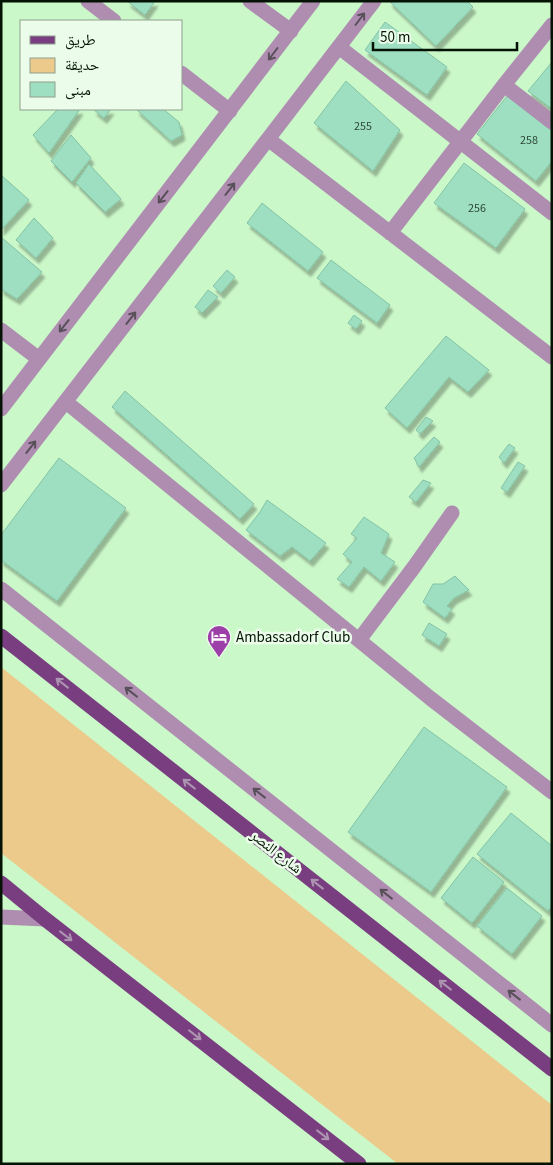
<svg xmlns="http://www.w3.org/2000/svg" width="553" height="1165" font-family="'Source Sans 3','Noto Naskh Arabic',sans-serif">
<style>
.green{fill:#ebca8b}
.building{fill:#9fdfc1;stroke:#83c2a5;filter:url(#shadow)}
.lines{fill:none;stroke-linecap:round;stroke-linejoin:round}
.minor{stroke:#ae8db1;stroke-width:15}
.major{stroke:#793e80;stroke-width:15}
.oneway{stroke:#59505a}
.oneway2{stroke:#ac94b0}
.labels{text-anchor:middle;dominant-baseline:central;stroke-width:5;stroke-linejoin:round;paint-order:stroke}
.number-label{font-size:12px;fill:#2b4633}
.poi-label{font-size:15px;fill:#041304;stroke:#ebfdea;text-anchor:start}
.street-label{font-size:15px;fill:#041304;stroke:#ebfdea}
</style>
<defs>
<filter id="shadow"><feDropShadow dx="3" dy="5.5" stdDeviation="1" flood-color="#0004"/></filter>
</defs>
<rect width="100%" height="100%" fill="#cbf8c9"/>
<path class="green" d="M1 667 552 1105V1164H398L1 853Z"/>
<path class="building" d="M127 1H155L145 15Z
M389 1H467L473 7 436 46Z
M385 22 447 67 427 95 365 50Z
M552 62V109L528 91Z
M346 81 400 130 373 171 314 123Z
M507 96 552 131V161L536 181 477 134Z
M58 109H80L49 153 33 135Z
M93 109H111L104 118Z
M136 109H163L179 122 182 135 171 141Z
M71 135 91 158 72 182 51 161Z
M464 163 525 209 496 248 434 203Z
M89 164 121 199 105 212 76 183Z
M1 175 29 200 1 230Z
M262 203 323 252 308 271 247 223Z
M34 218 53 238 36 258 16 240Z
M1 237 42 272 17 299 1 289Z
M331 260 390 305 377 323 317 278Z
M227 270 235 277 221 293 213 286Z
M208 290 218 297 202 313 195 307Z
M354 315 362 321 356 329 348 323Z
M446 336 489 370 468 392 449 377 407 428 385 408Z
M125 391 254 504 240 519 112 407Z
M426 417 433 421 420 434 416 430Z
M434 437 440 442 419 467 414 458Z
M509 444 515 448 504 463 499 457Z
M59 458 126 508 57 601 1 560V535Z
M518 462 525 466 507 492 501 488Z
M423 480 431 483 416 502 409 497Z
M267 500 326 543 310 561 292 547 280 556 246 530 260 512Z
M364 517 389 534 381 553 395 562 381 581 364 567 349 587 337 579 352 562 343 554 357 538 351 534Z
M455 576 469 590 454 598 447 606 452 609 445 618 423 602 433 584H443Z
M429 623 447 634 439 646 422 635Z
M424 727 507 787 431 892 348 832Z
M511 813 552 846V906L548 911 477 854Z
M473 857 504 882 472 923 441 898Z
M507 888 542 916 512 954 477 926Z"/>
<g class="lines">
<path class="minor" d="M88 1 114 21
M250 1 291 31
M339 47 552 213
M181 73 230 111
M504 85 552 122
M268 139 552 357
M390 233 504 85 552 25
M1 330 39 359
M66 402 430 698 552 792
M1 409 313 1
M1 485 268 139 374 1
M1 589 552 1025
M359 640 414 567 452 513
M1 917 45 919"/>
<path class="major" d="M1 636 552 1069
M1 883 45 919 359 1164"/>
</g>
<defs><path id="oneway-shaft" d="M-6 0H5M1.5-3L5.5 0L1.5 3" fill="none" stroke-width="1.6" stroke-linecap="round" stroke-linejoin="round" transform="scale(1.25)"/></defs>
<g class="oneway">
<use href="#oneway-shaft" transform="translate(360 19) rotate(-53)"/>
<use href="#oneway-shaft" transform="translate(273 54) rotate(127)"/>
<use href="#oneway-shaft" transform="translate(230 189) rotate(-52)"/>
<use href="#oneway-shaft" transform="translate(163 197) rotate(128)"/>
<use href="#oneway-shaft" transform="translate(131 318) rotate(-52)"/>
<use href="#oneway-shaft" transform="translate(64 326) rotate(128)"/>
<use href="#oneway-shaft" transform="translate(31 447) rotate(-52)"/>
<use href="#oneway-shaft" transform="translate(131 692) rotate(-142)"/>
<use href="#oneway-shaft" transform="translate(259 793) rotate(-142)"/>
<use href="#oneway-shaft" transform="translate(386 894) rotate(-142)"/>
<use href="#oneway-shaft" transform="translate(514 995) rotate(-142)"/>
</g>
<g class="oneway2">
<use href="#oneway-shaft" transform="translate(62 683) rotate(-142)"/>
<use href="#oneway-shaft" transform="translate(189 784) rotate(-142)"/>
<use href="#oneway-shaft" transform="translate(317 884) rotate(-142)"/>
<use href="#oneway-shaft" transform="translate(66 936) rotate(38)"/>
<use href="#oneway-shaft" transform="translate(445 985) rotate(-142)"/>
<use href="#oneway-shaft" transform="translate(195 1035) rotate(38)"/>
<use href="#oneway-shaft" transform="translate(323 1135) rotate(38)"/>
</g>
<defs>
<g id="hotel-pin" transform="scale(1.25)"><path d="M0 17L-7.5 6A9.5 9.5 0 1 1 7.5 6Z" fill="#9d3fa8" stroke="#ebfdea"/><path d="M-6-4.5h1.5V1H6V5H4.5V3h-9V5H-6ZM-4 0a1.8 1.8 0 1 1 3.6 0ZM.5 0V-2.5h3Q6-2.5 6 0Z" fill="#fff"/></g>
</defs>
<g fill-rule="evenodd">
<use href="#hotel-pin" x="219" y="637"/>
</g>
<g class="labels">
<g class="number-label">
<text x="363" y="126">255</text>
<text x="529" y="140">258</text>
<text x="477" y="208">256</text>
</g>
<g class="poi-label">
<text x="236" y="637">Ambassadorf Club</text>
</g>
<g class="street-label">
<text transform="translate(276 852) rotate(38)">شارع النصر</text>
</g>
</g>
<rect width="553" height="1165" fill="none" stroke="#041304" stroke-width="5"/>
<rect x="20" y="20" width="162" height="90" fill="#ebfdea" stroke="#8f9f8e"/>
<rect x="30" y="36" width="25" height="8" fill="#793e80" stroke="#8f9f8e"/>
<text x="65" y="45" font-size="15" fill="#041304">طريق</text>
<rect x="30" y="58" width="25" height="15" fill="#ebca8b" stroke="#8f9f8e"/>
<text x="65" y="70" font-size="15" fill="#041304">حديقة</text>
<rect x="30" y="82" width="25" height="15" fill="#9fdfc1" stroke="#8f9f8e"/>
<text x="65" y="95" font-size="15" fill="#041304">مبنى</text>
<path d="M373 42v8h144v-8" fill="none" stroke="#041304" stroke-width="2.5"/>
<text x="380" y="42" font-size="15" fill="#041304" stroke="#ebfdea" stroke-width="4" paint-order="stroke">50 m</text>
</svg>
